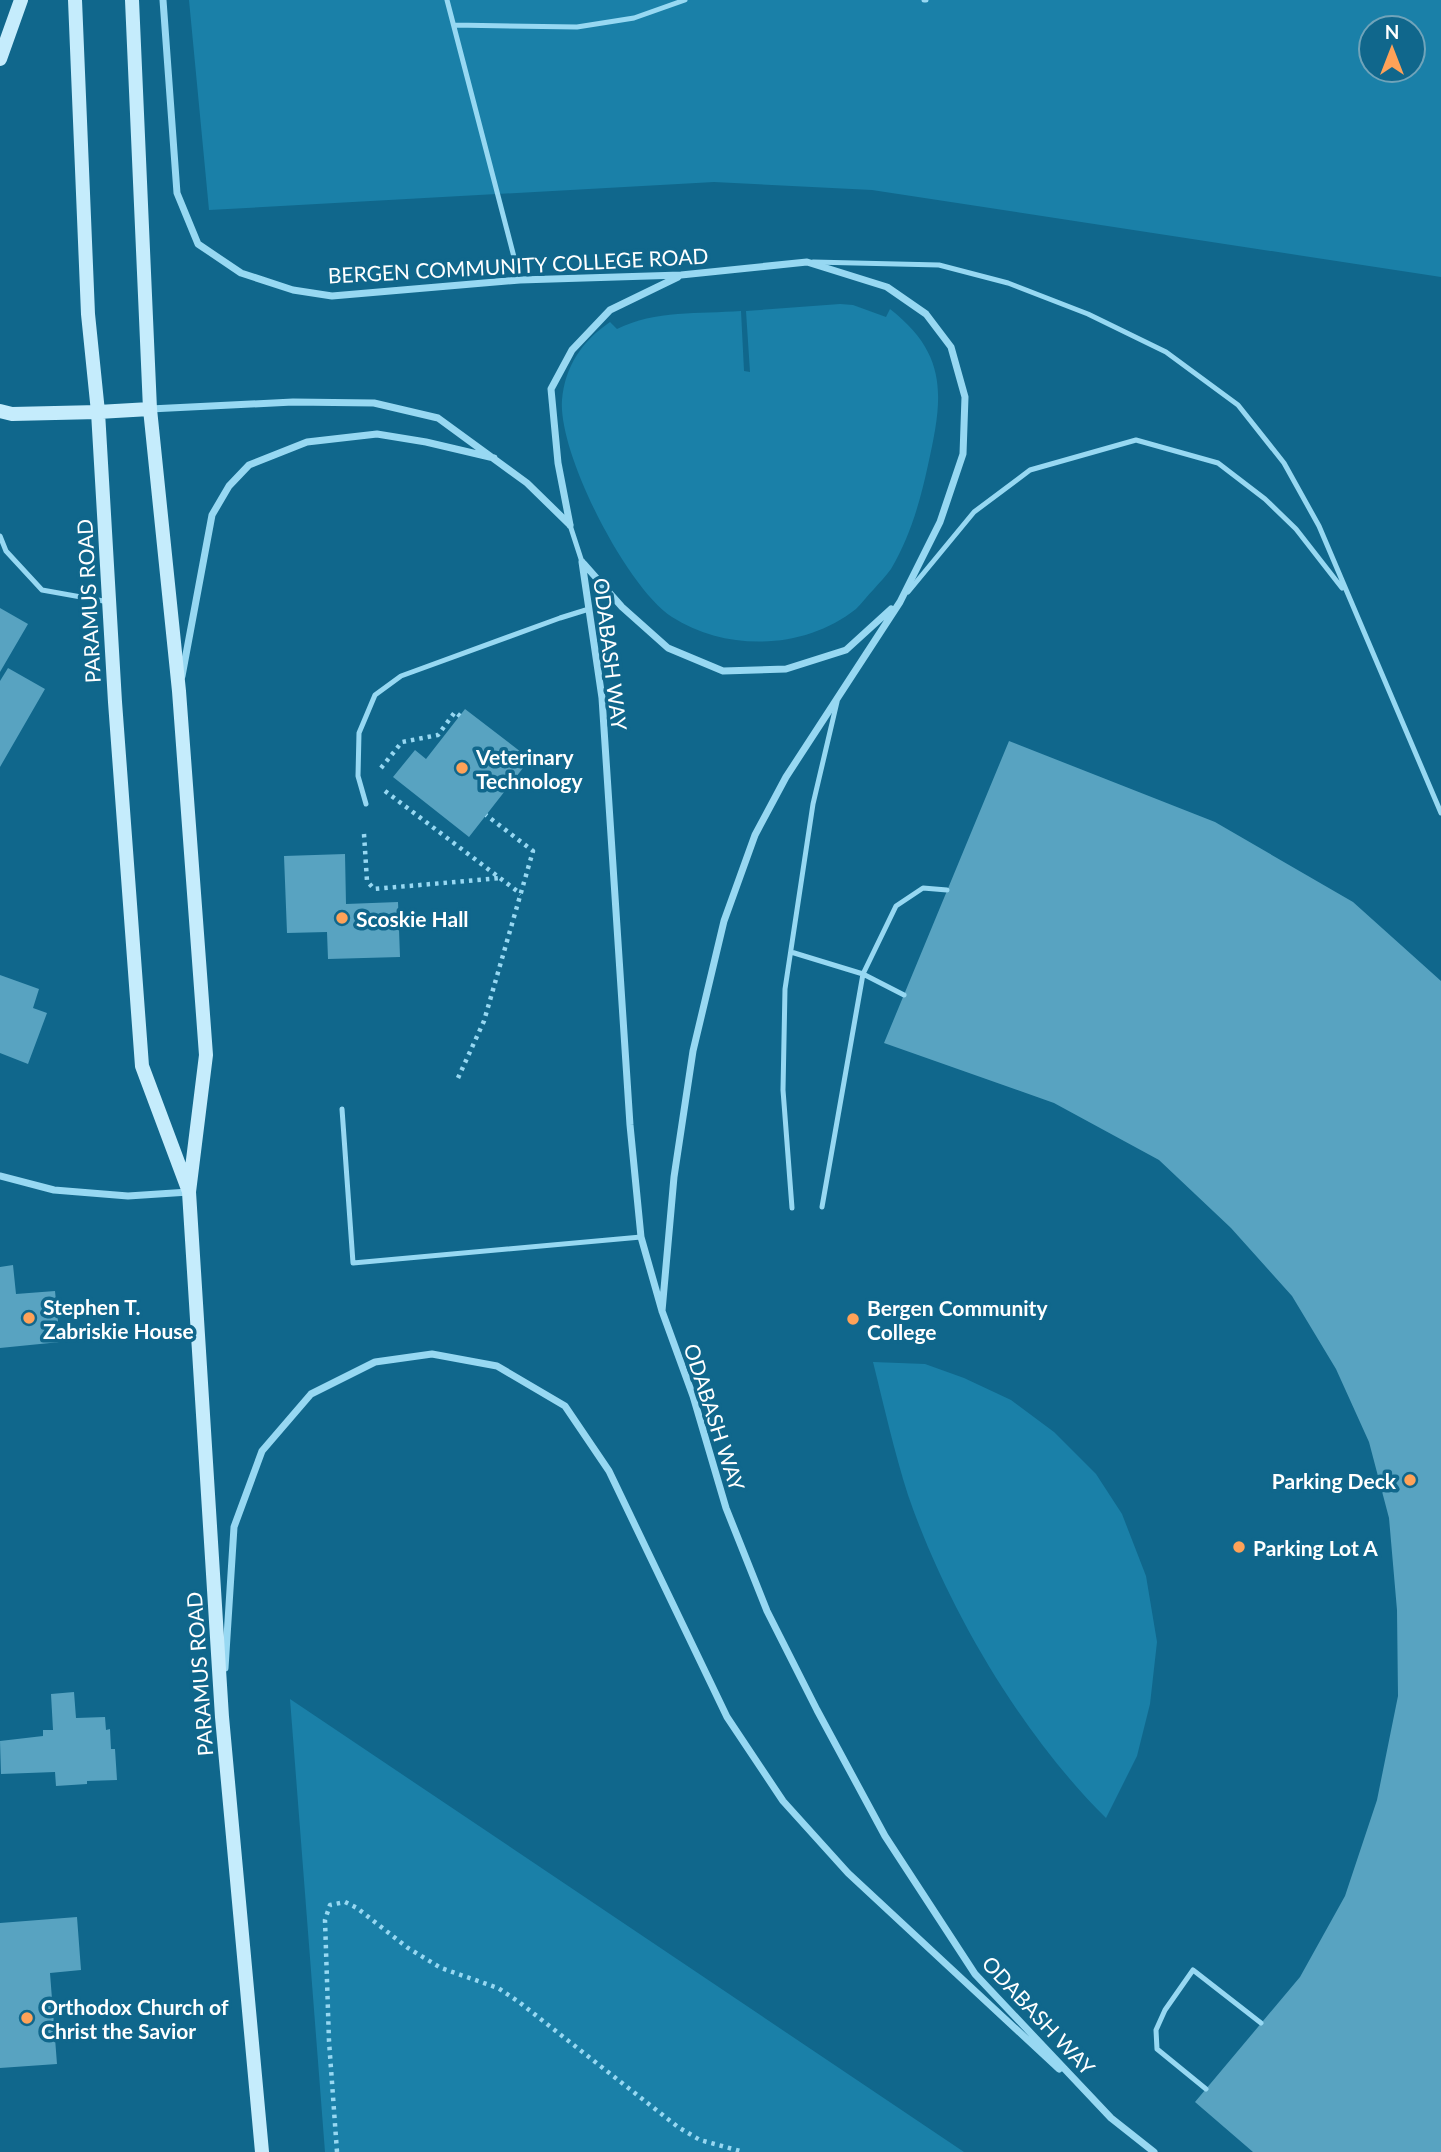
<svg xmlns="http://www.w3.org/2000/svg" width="1441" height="2152" font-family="Lato,sans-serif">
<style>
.green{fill:#1a80a8;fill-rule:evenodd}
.building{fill:#58a3c1}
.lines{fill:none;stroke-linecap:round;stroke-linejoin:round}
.path{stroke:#97d8f2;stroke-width:4.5;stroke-dasharray:3.5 5;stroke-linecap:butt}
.service{stroke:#97d8f2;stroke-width:5}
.minor{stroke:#97d8f2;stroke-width:7}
.secondary{stroke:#c5ecfc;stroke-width:14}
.poi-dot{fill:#ffa258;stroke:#10678c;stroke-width:2.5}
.labels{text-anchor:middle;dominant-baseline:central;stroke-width:7;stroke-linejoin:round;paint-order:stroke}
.street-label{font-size:21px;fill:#fff;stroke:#10678c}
.poi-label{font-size:21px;font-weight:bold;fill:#fff;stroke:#10678c;text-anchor:start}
</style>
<rect width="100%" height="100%" fill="#10678c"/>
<path class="green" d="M189 0H1441V277L872 190 714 182 209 210ZM1371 28H1413V70H1371Z
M840 304 853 305 886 317 890 309C949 355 943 398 928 465 920 502 910 537 891 569 886 576 879 583 874 589 868 595 862 603 856 609 804 650 727 652 672 617 627 588 558 454 562 400 565 366 582 341 610 322L617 329C655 310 700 314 741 311L744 371 750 372 746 311Z
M873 1362 925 1364 964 1378 1011 1400 1054 1432 1096 1474 1122 1514 1146 1576 1157 1642 1150 1704 1137 1756 1106 1818C1021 1734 947 1608 908 1495 894 1451 884 1406 873 1362Z
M290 1699 964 2152H325Z"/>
<path class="building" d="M0 608 28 624 0 672Z
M8 668 45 689 0 767V681Z
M465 709 530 759 469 837 393 777 415 750 426 759Z
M1009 741 1215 822 1353 902 1441 981V2152H1253L1195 2102 1300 1977 1345 1896 1377 1800 1398 1696 1397 1610 1389 1518 1369 1442 1336 1369 1292 1296 1231 1228 1159 1160 1054 1103 884 1043Z
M345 854 346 904 398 902 400 957 328 959 327 932 287 933 284 856Z
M0 975 39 989 33 1008 47 1013 28 1064 0 1053Z
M13 1265 16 1294 55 1291 60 1342 0 1348V1267Z
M74 1692 76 1718 105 1717 106 1730 110 1729 111 1749H115L117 1780 87 1781V1784L56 1786 55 1772 1 1774 0 1741 43 1736V1730H53L51 1694Z
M77 1917 81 1970 50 1973 57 2064 0 2068V1923Z"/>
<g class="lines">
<path class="path" d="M381 768 402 742 438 735 455 712 460 716
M385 791 521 894
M364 834 367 881 374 889 500 878
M458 1078 484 1021 533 851 486 815
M337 2152 329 2041 325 1920 330 1905 345 1902 357 1908 408 1948 441 1968 498 1988 519 2002 678 2127 700 2140 744 2152"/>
<path class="service" d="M447 0 520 280
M924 0H926
M454 25 577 27 634 18 685 0
M813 262 939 265 1008 283 1088 314 1166 352 1238 405 1284 463 1319 526 1441 813
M570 525 582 562
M0 536 6 551 42 590 109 602
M908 592 974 512 1030 470 1136 440 1218 463 1265 499 1296 529 1342 588
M366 804 358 776 359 733 375 695 401 676 560 618 589 609
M791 952 863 974 904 995
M342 1109 353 1263 641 1237
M822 1207 863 974 896 906 923 888 947 890
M792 1208 783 1090 785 989 813 804 837 702
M1206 2089 1157 2049 1156 2030 1165 2010 1193 1970 1261 2023"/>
<path class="minor" d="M163 0 177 193 198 244 241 273 293 290 332 296 520 280 681 275 807 262 887 287 926 314 951 347 965 397 963 454 940 522 900 602 786 777 755 835 724 921 693 1051 674 1177 662 1311
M150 409 293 402 374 403 438 418 527 483 570 525
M570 525 558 463 551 389 572 350 610 310 678 277
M582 562 602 698 630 1125 641 1237 662 1311 693 1396 726 1508 767 1611 817 1710 885 1836 975 1974 1111 2118 1154 2152
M584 564 622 607 668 648 723 671 786 669 846 650 891 609
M182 676 212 515 229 486 249 465 307 442 377 434 426 442 494 458
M0 1176 54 1190 128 1196 189 1192
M225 1668 234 1527 262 1451 311 1394 375 1362 432 1354 497 1366 565 1406 609 1471 727 1717 783 1801 848 1873 1059 2069"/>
<path class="secondary" d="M75 0 88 314 98 412 115 702 142 1066 188 1189
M132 0 150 409 179 691 206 1055 189 1192 222 1717 262 2152
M0 59 21 0
M0 411 12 414 98 412 150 409"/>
</g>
<g class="poi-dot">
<circle cx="462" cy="768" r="7"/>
<circle cx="342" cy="918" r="7"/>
<circle cx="29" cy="1318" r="7"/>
<circle cx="853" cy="1319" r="7"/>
<circle cx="1410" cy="1480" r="7"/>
<circle cx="1239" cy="1547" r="7"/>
<circle cx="27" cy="2018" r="7"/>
</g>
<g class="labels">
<g class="street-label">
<text transform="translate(518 265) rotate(-3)">BERGEN COMMUNITY COLLEGE ROAD</text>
<text transform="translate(88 601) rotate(-93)">PARAMUS ROAD</text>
<text transform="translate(611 654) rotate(83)">ODABASH WAY</text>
<text transform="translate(715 1417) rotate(72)">ODABASH WAY</text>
<text transform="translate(199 1674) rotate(-94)">PARAMUS ROAD</text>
<text transform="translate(1039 2015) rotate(47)">ODABASH WAY</text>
</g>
<g class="poi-label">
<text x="476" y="756">Veterinary<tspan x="476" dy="24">Technology</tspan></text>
<text x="356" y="918">Scoskie Hall</text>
<text x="43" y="1306">Stephen T.<tspan x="43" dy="24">Zabriskie House</tspan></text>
<text x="867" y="1307">Bergen Community<tspan x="867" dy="24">College</tspan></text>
<text x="1396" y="1480" text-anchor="end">Parking Deck</text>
<text x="1253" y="1547">Parking Lot A</text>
<text x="41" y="2006">Orthodox Church of<tspan x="41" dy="24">Christ the Savior</tspan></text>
</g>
</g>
<g transform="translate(1392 49)"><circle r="33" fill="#10678c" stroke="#70a4ba" stroke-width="2"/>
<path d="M0-5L12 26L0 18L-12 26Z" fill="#ffa258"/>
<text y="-10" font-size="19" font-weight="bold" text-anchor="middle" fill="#ffffff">N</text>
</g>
</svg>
